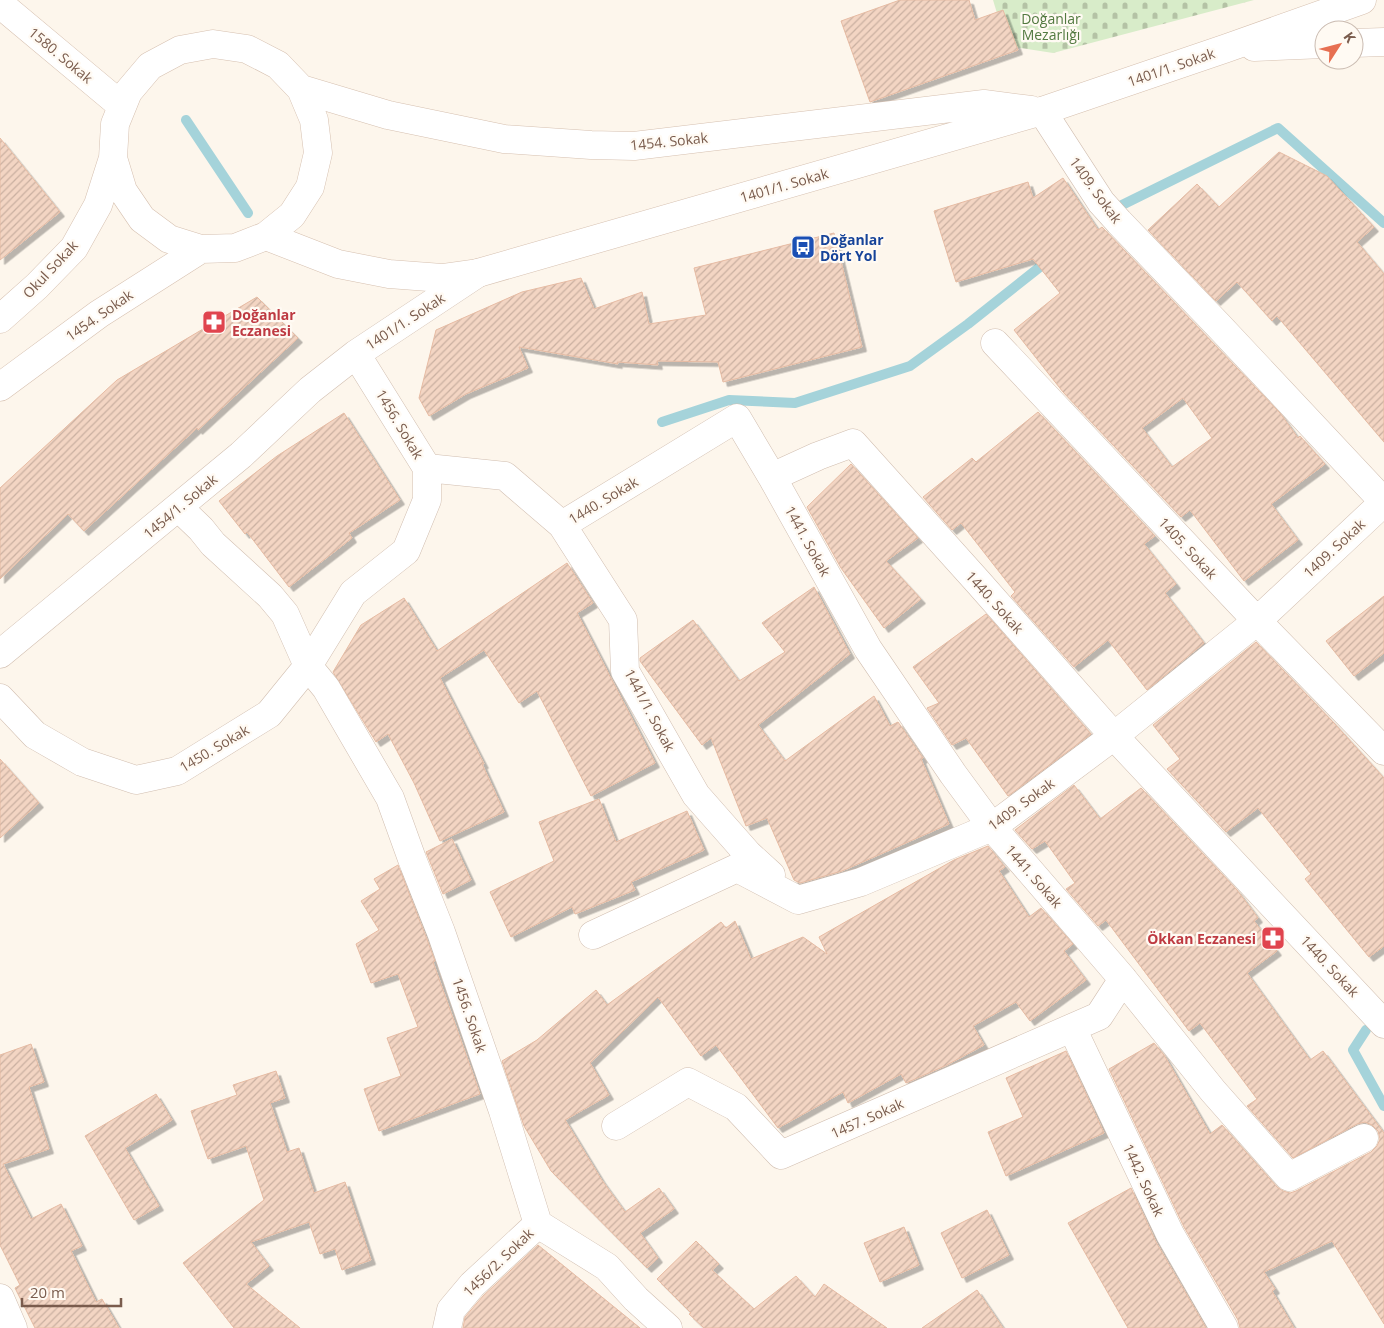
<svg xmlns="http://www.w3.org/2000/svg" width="1384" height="1328" font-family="'Open Sans',sans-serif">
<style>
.cemetery{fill:url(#cemetery-stones)}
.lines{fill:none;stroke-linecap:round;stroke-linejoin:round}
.stream{stroke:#a5d3da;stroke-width:10}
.building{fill:url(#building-hatch);stroke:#e6bba3;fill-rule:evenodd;filter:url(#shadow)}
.street-casing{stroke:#d1beb0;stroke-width:29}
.secondary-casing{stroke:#d6c0b0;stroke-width:29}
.street{stroke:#fff;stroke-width:28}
.secondary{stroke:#fff;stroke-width:28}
.labels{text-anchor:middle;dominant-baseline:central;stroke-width:4.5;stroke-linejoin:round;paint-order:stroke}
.park-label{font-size:14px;fill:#537a41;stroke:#fffaf3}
.street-label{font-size:14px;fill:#7a5c4d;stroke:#fffaf3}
.transit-label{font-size:14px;font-weight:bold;fill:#164399;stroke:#fffaf3;text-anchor:start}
.health-label{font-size:14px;font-weight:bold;fill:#be3a42;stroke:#fffaf3;text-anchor:start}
</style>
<defs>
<pattern id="cemetery-stones" width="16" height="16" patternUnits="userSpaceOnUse" patternTransform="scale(1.25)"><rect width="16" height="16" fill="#d8ecc9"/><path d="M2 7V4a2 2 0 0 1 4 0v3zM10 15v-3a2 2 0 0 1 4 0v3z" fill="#b4c2a5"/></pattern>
<pattern id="building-hatch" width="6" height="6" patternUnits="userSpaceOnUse" patternTransform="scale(1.25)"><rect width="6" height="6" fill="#f3d5c3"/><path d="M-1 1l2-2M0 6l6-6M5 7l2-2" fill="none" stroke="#cab0a1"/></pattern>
<filter id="shadow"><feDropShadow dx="4.5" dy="4.5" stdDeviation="0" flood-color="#0004"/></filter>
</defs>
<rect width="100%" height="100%" fill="#fdf6ec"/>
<path class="cemetery" d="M993 0H1254L1053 53 1007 46Z"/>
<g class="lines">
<path class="stream" d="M186 120 248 213
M1122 205 1278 128 1384 223
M662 422 729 400 795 403 910 366 968 324 1050 259
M1366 1030 1353 1050 1384 1106"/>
</g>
<path class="building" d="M900 0H969L975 20 1003 10 1018 50 870 102 841 21Z
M0 138 60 212 0 260Z
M1279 152 1327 176 1374 227 1357 242 1384 274V442L1277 316 1272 321 1237 282 1216 301 1148 230 1197 184 1219 207Z
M1063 178 1098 230 1102 227 1280 413 1298 438 1300 436 1325 464 1271 504 1298 540 1244 581 1190 510 1181 517 1063 392 1014 330 1060 293 1033 259 956 282 934 211 1028 182 1033 198ZM1183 398 1212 438 1172 467 1142 428Z
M834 233 862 347 723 382 718 362 657 361 658 365 617 362 618 364 519 347 528 368 466 394 429 416 419 398 436 330 522 292 581 278 594 309 642 292 649 324 706 315 694 268Z
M257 297 298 338 198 430 197 428 84 531 68 514 0 579V488L117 380Z
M1038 412 1155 536 1144 544 1176 584 1165 593 1204 643 1147 690 1108 640 1074 667 1011 596 1015 592 961 523 952 530 923 497 972 458 976 462Z
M344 413 400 500 349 533 352 538 289 587 247 532 245 534 219 501 277 456Z
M851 464 918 538 886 561 921 599 884 628 841 568 807 507Z
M567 563 593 603 577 613 655 763 591 796 537 691 519 703 484 650 440 678 484 764H482L504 812 440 841 414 783 388 734 376 742 333 672 361 625 404 598 437 651Z
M814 587 850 654 758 725 785 761 874 696 890 726 898 722 923 758 921 759 949 824 842 871 800 883 794 880 767 818 746 826 711 738 702 745 640 661V658L693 620 739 681 785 652 762 623Z
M1384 596V653L1354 676 1326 641Z
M986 614 1091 734 1008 796 966 738 952 745 927 708 939 703 913 667Z
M1256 642 1334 723 1384 778V946L1369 957 1305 879 1311 874 1258 808 1226 832 1167 769 1180 759 1153 725Z
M0 759 39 803 0 838Z
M1074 785 1100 819 1141 788 1237 890 1258 918 1254 921 1277 951 1247 973 1310 1060 1323 1051 1384 1133V1324L1332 1241 1264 1272 1275 1289 1272 1291 1294 1328H1240L1238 1320 1184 1227 1109 1069 1154 1043 1164 1055 1210 1134 1222 1125 1277 1187 1283 1191 1290 1193 1296 1191 1371 1152 1377 1146 1380 1139 1378 1131 1372 1125 1365 1122 1357 1124 1293 1158 1247 1106 1257 1099 1200 1023 1189 1031 1106 920 1098 926 1066 889 1075 883 1045 841 1032 849 1015 830Z
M599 799 616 842 687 811 704 850 631 882 635 890 575 914 572 907 511 937 490 892 554 861 539 822Z
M452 839 471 880 443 894 426 852Z
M988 846 1005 867 999 871 1029 917 1041 908 1073 944 1064 951 1086 980 1030 1021 1016 1002 973 1026 984 1045 947 1065 906 1083 901 1074 848 1103 843 1092 778 1128 716 1045 701 1056 658 997 590 1063 609 1095 565 1120 601 1179 625 1212 659 1188 674 1209 640 1233 658 1258 647 1268 551 1171 524 1126 502 1061 537 1040 596 990 607 1005 721 922 726 928 735 921 751 959 803 937 827 954 819 937 954 860Z
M398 865 426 937 435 961 433 962 480 1094 379 1131 364 1089 401 1076 387 1038 418 1027 398 974 371 983 356 944 379 930 361 901 380 889 374 879Z
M31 1044 44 1082 29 1087 49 1149 3 1164 31 1219 61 1204 82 1246 71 1251 96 1302 102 1299 119 1328H35L15 1288 20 1285 0 1245V1055Z
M1066 1051 1104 1133 1006 1176 988 1132 1023 1117 1006 1078Z
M276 1071 285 1098 270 1103 287 1152 299 1148 314 1193 345 1182 371 1260 342 1270 335 1249 320 1254 309 1222 251 1242 269 1266 246 1284 300 1328H234L183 1263 264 1200 246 1146 208 1159 191 1111 237 1095 233 1085Z
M156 1094 172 1120 125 1148 159 1206 134 1220 85 1136Z
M1131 1188 1156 1242 1206 1328H1128L1068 1223Z
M987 1210 1009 1255 962 1278 941 1233Z
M904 1227 919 1265 880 1282 864 1243Z
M696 1241 719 1264 712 1270 754 1309 796 1276 815 1297 824 1284 887 1328H704L689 1314 691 1313 657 1279Z
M538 1245 640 1328H463L465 1317 483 1296Z
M977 1290 1003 1328H922Z"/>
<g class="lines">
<g class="street-casing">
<path id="street" d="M1042 111 1101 202 1119 222 1218 325 1384 502
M995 343 1257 621 1384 751
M427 468 505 476 562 525 623 620 625 671 696 795 748 854 771 875
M772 477 868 649 953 774 992 827 1123 979 1213 1091 1289 1177 1364 1138
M178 507 201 529 213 544 270 596 285 614 308 666 326 688 390 798 412 859 441 932 503 1111 538 1224 607 1267 636 1299 668 1328
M562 525 737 418 772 477 818 456 853 443 978 582 1114 736 1384 1024
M0 654 241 455 310 390 356 354 478 273
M0 698 35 735 82 762 136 780 177 771 269 714 308 666 353 593 406 551 427 500V468L356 354
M593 935 737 868 798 900 861 882 992 827 1114 736 1257 621 1384 502
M1072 1028 1170 1234 1224 1328
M616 1126 688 1082 736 1107 781 1155 1099 1016 1123 979
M0 1298 13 1328
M447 1328 451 1310 472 1285 538 1224"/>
</g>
<g class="secondary-casing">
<path id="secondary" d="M0 4 122 106
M1354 43 1384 42
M1254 47 1324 44
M301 89 388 115 504 139 591 145 634 146 984 104 1031 110
M266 236 338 264 389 274 442 278 478 273 1042 111 1227 48 1362 0
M0 319 37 286 74 248 98 205 113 158 115 124 128 92 150 66 180 50 213 44 247 49 278 65 301 89 314 120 318 153 310 187 292 215 266 236 235 248 201 249 169 239 142 219 123 191 113 158
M0 387 99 314 201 249"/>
</g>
<use href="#street" class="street"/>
<use href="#secondary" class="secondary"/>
</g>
<defs>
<g id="bus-square" transform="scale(1.25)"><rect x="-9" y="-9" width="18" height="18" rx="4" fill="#1a4fb4" stroke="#fffaf3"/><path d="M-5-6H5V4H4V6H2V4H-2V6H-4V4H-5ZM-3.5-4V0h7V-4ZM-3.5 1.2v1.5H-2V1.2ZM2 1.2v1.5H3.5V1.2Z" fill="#fff"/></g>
<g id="pharmacy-square" transform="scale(1.25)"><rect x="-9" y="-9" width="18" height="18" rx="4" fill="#e0444e" stroke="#fffaf3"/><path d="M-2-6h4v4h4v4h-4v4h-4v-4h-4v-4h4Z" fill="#fff"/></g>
</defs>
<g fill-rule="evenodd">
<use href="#bus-square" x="803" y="247"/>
<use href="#pharmacy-square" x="214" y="322"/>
<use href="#pharmacy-square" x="1273" y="938"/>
</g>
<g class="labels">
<g class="park-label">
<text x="1051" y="18">Doğanlar<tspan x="1051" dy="16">Mezarlığı</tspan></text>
</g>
<g class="street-label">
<text transform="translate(61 55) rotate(40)">1580. Sokak</text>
<text transform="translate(1171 67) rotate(-19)">1401/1. Sokak</text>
<text transform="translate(669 141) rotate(-6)">1454. Sokak</text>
<text transform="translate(784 185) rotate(-16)">1401/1. Sokak</text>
<text transform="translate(1096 190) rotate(54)">1409. Sokak</text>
<text transform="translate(50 269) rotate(-47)">Okul Sokak</text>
<text transform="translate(99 315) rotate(-35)">1454. Sokak</text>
<text transform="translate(405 321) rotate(-33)">1401/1. Sokak</text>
<text transform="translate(400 424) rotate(59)">1456. Sokak</text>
<text transform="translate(603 500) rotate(-31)">1440. Sokak</text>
<text transform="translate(180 506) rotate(-40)">1454/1. Sokak</text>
<text transform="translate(808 541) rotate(61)">1441. Sokak</text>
<text transform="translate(1188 548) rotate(47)">1405. Sokak</text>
<text transform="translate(1334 548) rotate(-43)">1409. Sokak</text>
<text transform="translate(995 602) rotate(48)">1440. Sokak</text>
<text transform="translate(650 710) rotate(62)">1441/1. Sokak</text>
<text transform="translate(214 748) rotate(-31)">1450. Sokak</text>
<text transform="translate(1021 804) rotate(-36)">1409. Sokak</text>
<text transform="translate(1034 876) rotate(49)">1441. Sokak</text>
<text transform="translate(1330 966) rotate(47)">1440. Sokak</text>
<text transform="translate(470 1015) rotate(71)">1456. Sokak</text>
<text transform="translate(867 1118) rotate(-24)">1457. Sokak</text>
<text transform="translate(1144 1180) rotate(65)">1442. Sokak</text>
<text transform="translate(498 1262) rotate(-44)">1456/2. Sokak</text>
</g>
<g class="transit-label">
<text x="820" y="239">Doğanlar<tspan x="820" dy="16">Dört Yol</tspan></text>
</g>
<g class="health-label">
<text x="232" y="314">Doğanlar<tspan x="232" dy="16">Eczanesi</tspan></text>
<text x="1256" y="938" text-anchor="end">Ökkan Eczanesi</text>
</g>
</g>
<g transform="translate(1339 45) rotate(54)"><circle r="24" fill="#fffaf3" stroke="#cabbb1"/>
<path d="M0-4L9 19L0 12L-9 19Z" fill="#e76f51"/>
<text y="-8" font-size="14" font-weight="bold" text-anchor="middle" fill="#7a5c4d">K</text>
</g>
<path d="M22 1298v8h99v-8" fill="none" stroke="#7a5c4d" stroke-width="2.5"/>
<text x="30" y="1298" font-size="15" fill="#7a5c4d" stroke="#fffaf3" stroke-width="4" paint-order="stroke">20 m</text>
</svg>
